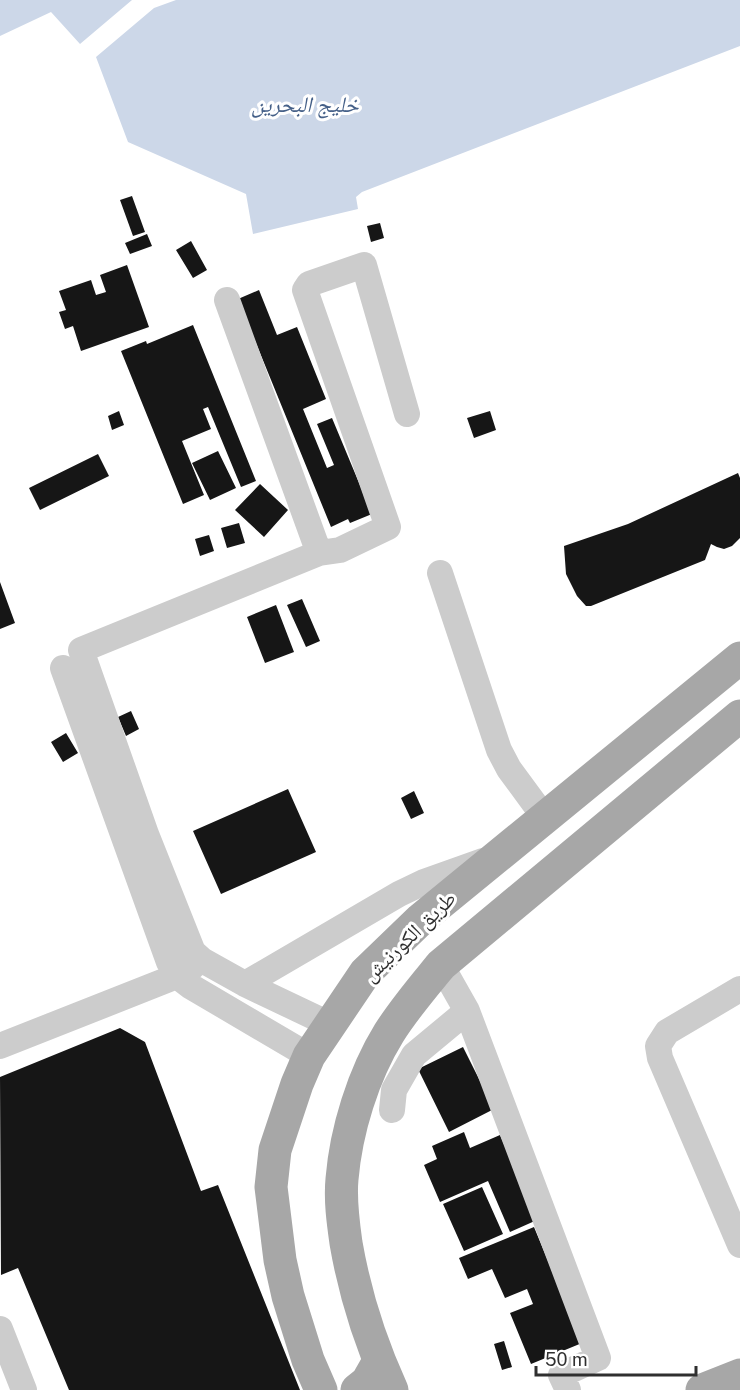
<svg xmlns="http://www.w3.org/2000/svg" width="740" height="1390" font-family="'Public Sans','Noto Naskh Arabic',sans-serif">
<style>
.water{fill:#ccd7e8}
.building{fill:#161616}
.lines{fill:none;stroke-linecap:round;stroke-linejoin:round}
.minor{stroke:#ccc;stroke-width:26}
.major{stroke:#a7a7a7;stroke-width:33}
.labels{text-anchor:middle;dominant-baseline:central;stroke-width:6;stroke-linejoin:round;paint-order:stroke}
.street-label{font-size:21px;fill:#2f2f2f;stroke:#fff}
.water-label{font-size:22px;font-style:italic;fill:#456088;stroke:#fff}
</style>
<rect width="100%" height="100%" fill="#fff"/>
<path class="water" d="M0 0H132L80 44 51 12 0 36Z
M176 0H740V46L362 192 356 197 358 209 253 234 246 194 128 142 96 57 154 8Z"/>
<path class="building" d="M132 196 145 232 133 236 120 200Z
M380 223 384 238 371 242 367 226Z
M147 234 152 246 130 254 125 243Z
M191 241 207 270 193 278 176 250Z
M127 265 149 327 81 351 73 326 65 329 59 312 66 310 59 291 91 280 96 295 106 292 100 275Z
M259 290 277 335 297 327 326 399 303 409 327 468 334 465 317 424 332 418 372 514 350 523 348 519 331 527 238 299Z
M193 325 256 481 241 487 208 407 203 409 211 429 182 441 204 495 183 504 121 351 146 341 147 344Z
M119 411 124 425 112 430 108 416Z
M490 411 496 430 474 438 467 418Z
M218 451 236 488 210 500 192 463Z
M98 454 109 476 40 510 29 488Z
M738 473 740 478V538L732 546 724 549 717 547 711 544 705 560 591 606H586L577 596 566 574 564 546 628 524Z
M260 484 288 510 264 537 235 510Z
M239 523 245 543 227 548 221 528Z
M209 535 214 551 200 556 195 539Z
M0 582 15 623 0 629Z
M302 599 320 641 306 647 287 605Z
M276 605 294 652 265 663 247 617Z
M131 711 139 729 126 736 118 717Z
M66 733 78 753 63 762 51 742Z
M288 789 316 852 221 894 193 831Z
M414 791 424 813 411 819 401 798Z
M120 1028 145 1042 201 1191 218 1185 300 1390H69L18 1268 1 1275 0 1077Z
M463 1047 494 1109 449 1132 418 1069Z
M464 1132 470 1148 500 1135 537 1220 510 1232 488 1181 440 1202 424 1165 437 1159 432 1146Z
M482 1187 503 1234 464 1251 443 1204Z
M534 1227 582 1343 531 1364 510 1313 533 1304 527 1289 505 1298 492 1269 468 1279 459 1258Z
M504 1341 512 1367 502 1370 494 1344Z"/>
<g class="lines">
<path class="minor" d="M227 300 319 553
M440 573 499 750 509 769 545 818
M63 668 169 962 177 976 190 986 309 1056
M441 965 467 1011
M245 984 399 894 424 882 483 861
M740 989 667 1032 658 1046 660 1058 740 1245
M331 1025 245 984 202 960 193 952 146 834 81 650 319 553 340 550 388 527 305 290 309 284 364 265 407 414
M0 1046 177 976 192 967
M392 1110 394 1090 414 1055 467 1011 598 1358 561 1375 568 1390
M0 1329 24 1390"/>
<path class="major" d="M321 1390 308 1360 288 1296 280 1260 271 1187 275 1150 297 1084 309 1056 365 973 421 919 740 658
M357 1390 367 1382 379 1361
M392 1390C370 1342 355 1295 346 1243 343 1222 340 1200 342 1179 346 1131 363 1075 389 1033 404 1009 423 987 441 965L740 716
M702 1390 740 1375"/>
</g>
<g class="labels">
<g class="street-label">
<text transform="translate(409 936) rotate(-44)">طريق الكورنيش</text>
</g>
<g class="water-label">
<text x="305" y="104">خليج البحرين</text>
</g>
</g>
<path d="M536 1366v9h160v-9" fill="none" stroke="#2f2f2f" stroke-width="3"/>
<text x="545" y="1366" font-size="18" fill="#2f2f2f" stroke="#ffffff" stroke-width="4.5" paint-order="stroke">50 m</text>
</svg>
